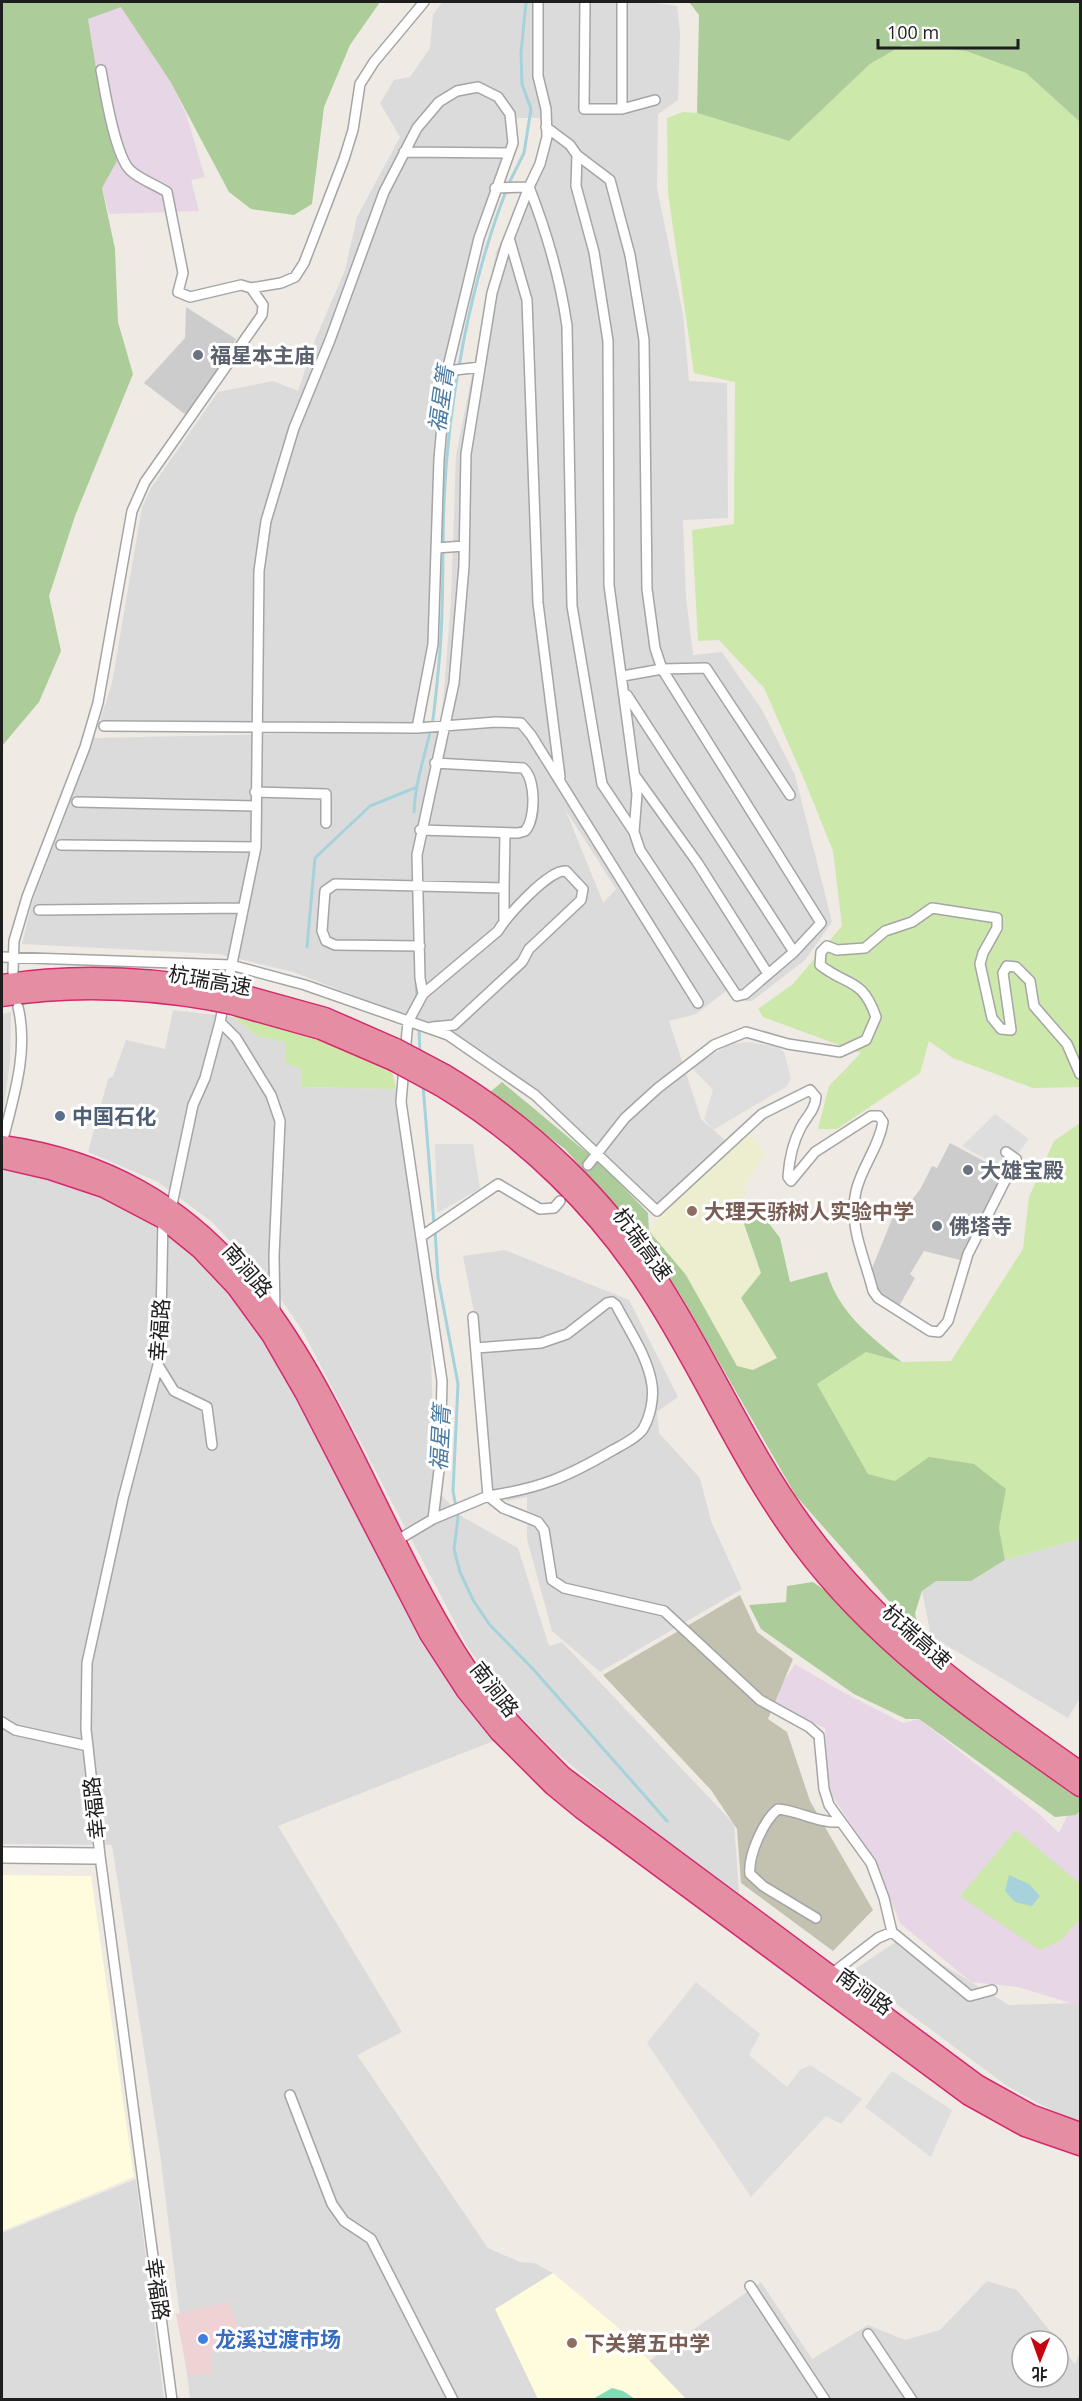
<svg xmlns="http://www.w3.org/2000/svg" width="1082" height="2401" font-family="'Open Sans','Noto Sans SC',sans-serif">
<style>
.residential{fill:#dcdbdb;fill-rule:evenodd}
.commercial{fill:#efd3d4}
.industrial{fill:#e7d6e5}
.education{fill:#fefcdd}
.religious{fill:#ccc}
.construction{fill:#c3c2b0}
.farmland{fill:#ededd0}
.grass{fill:#cce8ab}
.forest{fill:#accd9a}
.pitch{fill:#84dcb4}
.parking{fill:#dedede}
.water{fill:#a5d2db}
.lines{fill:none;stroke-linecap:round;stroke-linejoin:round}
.stream{stroke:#a5d2db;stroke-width:3}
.street-casing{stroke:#a5a5a5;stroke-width:12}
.highway-casing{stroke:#d5296e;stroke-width:21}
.street{stroke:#fff;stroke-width:9}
.highway{stroke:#e48da3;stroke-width:18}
.highway-bridge-casing{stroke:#d5296e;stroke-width:21;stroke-linecap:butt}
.highway-bridge{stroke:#e48da3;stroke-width:18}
.worship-dot{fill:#6b7280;stroke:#fff;stroke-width:2}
.service-dot{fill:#5c6f8a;stroke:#fff;stroke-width:2}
.education-dot{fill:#8d6e63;stroke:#fff;stroke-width:2}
.shop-dot{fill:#3f7fe0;stroke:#fff;stroke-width:2}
.labels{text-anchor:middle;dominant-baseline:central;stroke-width:6;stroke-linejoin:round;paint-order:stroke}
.worship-label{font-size:21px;font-weight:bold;fill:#5b616d;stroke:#fff;text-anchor:start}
.street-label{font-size:21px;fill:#1e1e1e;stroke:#fff}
.service-label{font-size:21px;font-weight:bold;fill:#4e5e75;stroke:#fff;text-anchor:start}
.education-label{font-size:21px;font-weight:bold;fill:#785e54;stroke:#fff;text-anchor:start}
.shop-label{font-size:21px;font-weight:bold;fill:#366cbe;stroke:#fff;text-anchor:start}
.water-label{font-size:22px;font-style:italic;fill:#4a7ba3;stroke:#fff}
</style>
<rect width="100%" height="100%" fill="#efeae4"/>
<path class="residential" d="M442 2H650L677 6 680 32 678 100 658 114 657 188 683 314 689 381 727 383 728 518 683 520 686 598 693 655 722 652 762 710 795 775 832 922 805 960 752 1001H734L726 991 696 1014 669 1021 701 1119 727 1142 659 1205 457 1035 293 972 218 954 22 944 32 903 94 738 453 730 442 716 451 600 456 456 496 252 540 159 543 130 540 118H513L514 153 478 249 451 376 446 413 434 654 424 723 100 720 112 683 142 507 151 488 218 392 273 381 298 391 315 340 345 270 357 217 400 137 380 103 394 80 410 77 430 48 433 15ZM565 809 616 889 604 902H603Z
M173 1010 233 1017 258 1036 285 1042 302 1069V1087L396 1089 430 1324 435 1488 461 1516 518 1548 549 1646 562 1642 734 1824 739 1893 711 1875 611 1798 552 1749 505 1700 467 1646 302 1330 269 1282 212 1222 158 1182 88 1152 108 1079 113 1076 126 1040 165 1049Z
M11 1012 10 1061 2 1122V1014Z
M2 1168 62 1181 128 1207 182 1243 226 1286 262 1329 425 1638 462 1703 496 1740 278 1826 402 2032 357 2055 488 2248 520 2262 534 2263 553 2273 496 2309 538 2399H190L160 2153 112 1845 2 1844Z
M505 1250 629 1300 678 1397 657 1412 659 1433 700 1478 711 1521 742 1589 600 1672 552 1631 527 1539V1497L507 1501 491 1487 479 1338 463 1256Z
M1080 1539V1698L1068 1718 931 1636 922 1591 935 1581H971L1005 1560Z
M900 1939 1009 2005 1078 2003 1080 2006V2120L1062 2116 1007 2086 852 1971Z
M136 2179 164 2399H2V2233Z
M987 2281 1017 2290 1058 2341H1022V2377H1058V2342L1075 2364 1080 2352V2399H686L649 2361 761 2282 812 2359 868 2325 905 2340 940 2330Z"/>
<path class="commercial" d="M229 2302 239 2332 213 2345 211 2373 188 2377 176 2314Z"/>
<path class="industrial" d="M121 6 170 81 186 114 205 177 191 180 199 211 109 214 102 188 117 161 101 98 88 19Z
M795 1664 839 1690 903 1723 919 1719 1039 1814 1059 1833 1067 1816 1080 1811V2006L1018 1987 971 1982 900 1923 873 1858 829 1791 825 1728 769 1704Z"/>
<path class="education" d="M2 1875 91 1876 134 2177 2 2231Z
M553 2273 616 2326 686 2399H538L495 2309Z"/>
<path class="religious" d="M186 307 236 339 218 371 186 415 144 383 185 338Z
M950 1143 1012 1176 968 1262 924 1251 910 1274 915 1278 899 1306 876 1293 871 1271 900 1199 911 1201 921 1188 932 1166 937 1168Z"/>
<path class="construction" d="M740 1595 757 1632 793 1659 768 1719 787 1732 810 1801 873 1910 833 1951 741 1883 737 1829 711 1790 603 1675Z"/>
<path class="farmland" d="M749 1131 765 1154 745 1184 743 1221 761 1274 742 1298 777 1358 752 1370 737 1366 686 1275 649 1231 660 1215Z"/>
<path class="grass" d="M903 45 966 51 1026 73 1080 122V1087L1033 1088 953 1058 929 1041 920 1073 837 1129H818L829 1086 861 1053 763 1017 758 1009 793 984 842 926 833 851 804 779 764 688 719 640 698 641 692 530 734 524 735 382 694 373 668 193 667 118 683 112 697 113 789 141 870 64Z
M236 1012 288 1026 391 1067 396 1089 302 1087V1069L285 1063V1042L258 1036 233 1017Z
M1080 1123V1539L1005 1560 999 1528 1006 1489 895 1481 868 1474 817 1384 866 1352 902 1362 951 1361 1023 1249 1029 1197 1054 1141Z
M1016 1830 1080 1884V1919L1060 1941 1040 1950 960 1896Z"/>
<path class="forest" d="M2 2H380L350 45 324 107 312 204 294 215 251 209 229 192 170 81 121 7 88 19 101 98 117 161 102 188 115 249 118 322 133 374 75 516 49 596 61 651 39 702 2 746Z
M689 2H1080V122L1026 73 966 51 903 45 870 64 789 141 697 113 699 15Z
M502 1082 604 1167 648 1213 649 1231 686 1275 737 1366 753 1370 777 1358 741 1298 761 1273 743 1221 765 1218 780 1238 790 1282 827 1272C838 1312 871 1337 902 1362L866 1352 817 1384 868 1474 895 1481 929 1457 974 1464 1006 1489 999 1528 1005 1560 971 1581H936L922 1591 915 1613 918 1627 910 1625 796 1496 680 1294 627 1219 565 1149 489 1093Z
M813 1582 846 1605 1080 1792V1811L1076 1815 1055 1817 919 1719H906L854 1694 761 1629 749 1605 786 1602 787 1586Z"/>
<path class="pitch" d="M612 2388 623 2391 635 2399H593Z"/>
<path class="parking" d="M749 1042 776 1046 784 1052 791 1078 786 1087 713 1130 704 1119 713 1090 691 1067 730 1044Z
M995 1114 1029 1139 1005 1170 962 1146Z
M435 1144H473L480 1189 437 1213Z
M696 1982 760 2034 749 2055 787 2087 800 2070 810 2065 862 2099 841 2124 826 2116 751 2197 647 2043Z
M892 2071 952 2110 931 2157 865 2107Z"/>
<path class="water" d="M1009 1875 1029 1884 1040 1896 1032 1906 1015 1902 1005 1891Z"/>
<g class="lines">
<path class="stream" d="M508 185 524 153 531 109 522 84 521 53 526 2
M414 812C415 780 427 750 433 719 436 697 438 674 440 651 444 601 442 552 444 502 448 402 470 284 506 191
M307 947 315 858 370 806 417 787
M416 982 417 997
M419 1028 420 1054
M423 1085 434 1224
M435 1231 438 1278 458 1384 453 1491 458 1518 454 1549 460 1572 473 1600 489 1624 533 1669 667 1821"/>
<g class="street-casing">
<path id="street" d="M585 2 584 109H622V2
M101 70C105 92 115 155 130 170 139 179 156 185 167 192L183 273 178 292 190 297 241 285 251 288 281 283 295 277 304 263 344 159 353 130 360 84 374 62 424 2
M622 109 655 100
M546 127 570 145 577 155 576 186 594 252 608 341 609 585 637 794 634 832 640 850 737 996 745 994 794 952 821 923 662 669 623 676
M404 152 509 153
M577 155 610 180 630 255 644 340 647 589 655 648 662 669 706 668 790 795
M529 187C547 233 560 277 567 326L572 606 602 784 634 832
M495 188 529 187 540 164 547 137 546 109 538 76V2
M509 238 527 300 538 603 560 777
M447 371 480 367
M436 548 464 546
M627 695 794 952
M104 726 417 728 496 722 521 723 531 735 698 1003
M636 777 697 862 768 974
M255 792 326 794V823
M77 802 255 806
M420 830 518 833 525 831C536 819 536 779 523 768L435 763
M61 845 256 847
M504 888 505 833
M39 910 242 908
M420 946 335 945 326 941 322 931 325 891 335 884 504 888V920
M2 957 231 965 305 985 448 1035 535 1095 657 1211 762 1114 810 1090 816 1097C815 1110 807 1116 801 1127 793 1142 789 1161 788 1177L791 1181 815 1152 871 1116H879L883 1122C879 1147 862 1166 856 1191 848 1226 865 1258 873 1291L878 1298 930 1331 939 1332 948 1321 968 1254 1016 1159 1006 1152
M13 972 14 941 27 897 85 747 98 703 132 511 145 482 262 315 263 305 251 288
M423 994 498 931C507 916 549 869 566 871L583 889 581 900 529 949 522 962 454 1025 432 1027
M220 1022 236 1038 271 1095 280 1121 274 1256 275 1316
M405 1053 408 1022 423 994 420 978 417 855 454 683 464 566 466 454 492 293 506 246 529 187
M2 1143C13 1099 29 1052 18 1007
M588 1165 625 1118 658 1088 714 1045 746 1032 788 1044 840 1052 866 1040 876 1017C862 977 848 987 820 965L821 952 827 946 837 950 865 948 885 931 912 922 932 908 997 918V928L983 953 980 964 992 1018 1001 1029 1011 1030 1003 973 1007 966 1016 967 1030 981 1034 1006 1067 1044 1080 1074
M171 1209 193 1105 205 1078 220 1022 256 847 259 571 266 521 294 428 330 340 384 192 417 128 439 102 457 91 478 87 498 97 510 114 513 143 479 238 447 371 439 459 433 644 417 728
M163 1219 161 1321 158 1365 123 1499 87 1663 86 1729 100 1856 172 2400
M422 1236 498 1184 540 1209 554 1208 560 1201
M476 1348 541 1343 567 1334 607 1303 612 1302 616 1305C629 1330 648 1357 652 1385 654 1399 650 1417 643 1429 637 1438 622 1445 613 1450 567 1477 541 1488 488 1496
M158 1365 174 1391 207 1407 212 1445
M488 1496 503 1508 538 1522 544 1530 552 1580 564 1588 664 1611 760 1700 809 1727 819 1736 824 1789 829 1805 871 1863 884 1898 892 1932 970 1996 992 1990
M433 1519 488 1496 473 1317
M396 1541 433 1519 440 1462 442 1381 401 1102 404 1067
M2 1722 15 1730 88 1746
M2 1852 95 1853 100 1856
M2 1858 95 1859 100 1856
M816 1918 763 1886 750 1874C748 1856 763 1821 778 1809 799 1811 818 1823 839 1822
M830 1975 878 1938 892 1932
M290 2095 332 2204 344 2221 371 2239 453 2400
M750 2286 825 2400
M868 2334 912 2400"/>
</g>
<g class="highway-casing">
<path id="highway" d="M2 984C72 973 145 976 215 988
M235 992 325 1017 396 1048
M2 997C71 986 143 989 212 1001
M232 1005 321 1030 393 1061
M445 1074C532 1126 609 1200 663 1287 712 1364 748 1449 802 1523 878 1629 975 1697 1080 1771
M441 1087C525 1138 598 1209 650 1291 704 1374 741 1465 801 1545 876 1646 978 1715 1080 1787
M2 1145C285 1185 329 1447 457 1653 486 1700 524 1737 563 1776L977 2084 1031 2114 1080 2132
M2 1159 50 1170 104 1188 163 1219 200 1249 236 1287 271 1335 305 1394 429 1634 466 1691 499 1732 553 1786 581 1809 969 2096 1025 2127 1080 2146"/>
</g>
<use href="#street" class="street"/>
<use href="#highway" class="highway"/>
<g class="highway-bridge-casing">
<path id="highway-bridge" d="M215 988 235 992
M212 1001 232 1005
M396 1048 445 1074
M393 1061 441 1087"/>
</g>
<use href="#highway-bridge" class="highway-bridge"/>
</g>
<g class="worship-dot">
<circle cx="198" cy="355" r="6"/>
<circle cx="968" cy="1170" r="6"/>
<circle cx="937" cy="1226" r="6"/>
</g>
<circle class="service-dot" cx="60" cy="1116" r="6"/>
<g class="education-dot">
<circle cx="692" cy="1211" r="6"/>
<circle cx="572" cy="2343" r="6"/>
</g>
<circle class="shop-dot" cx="203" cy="2339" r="6"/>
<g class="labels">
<g class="worship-label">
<text x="210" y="355">福星本主庙</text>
<text x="980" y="1170">大雄宝殿</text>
<text x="949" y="1226">佛塔寺</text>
</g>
<g class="street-label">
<text transform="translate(210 980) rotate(10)">杭瑞高速</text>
<text transform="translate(643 1244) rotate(54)">杭瑞高速</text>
<text transform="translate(248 1270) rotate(49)">南涧路</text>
<text transform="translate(159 1330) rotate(-86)">幸福路</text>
<text transform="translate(917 1636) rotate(42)">杭瑞高速</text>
<text transform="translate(495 1689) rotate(52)">南涧路</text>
<text transform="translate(94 1808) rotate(-96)">幸福路</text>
<text transform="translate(865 1991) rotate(36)">南涧路</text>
<text transform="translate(158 2289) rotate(82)">幸福路</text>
</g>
<g class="service-label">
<text x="72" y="1116">中国石化</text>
</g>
<g class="education-label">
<text x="704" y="1211">大理天骄树人实验中学</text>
<text x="584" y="2343">下关第五中学</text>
</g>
<g class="shop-label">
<text x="215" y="2339">龙溪过渡市场</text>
</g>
<g class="water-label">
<text transform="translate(440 399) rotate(-82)">福星箐</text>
<text transform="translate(439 1438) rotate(-87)">福星箐</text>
</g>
</g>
<rect width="1082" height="2401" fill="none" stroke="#1e1e1e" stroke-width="6"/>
<g transform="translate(1040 2359) rotate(181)"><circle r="28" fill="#ffffff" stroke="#a5a5a5" stroke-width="1.5"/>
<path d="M0-4.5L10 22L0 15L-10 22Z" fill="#c60511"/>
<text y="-9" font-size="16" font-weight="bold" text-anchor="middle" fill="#1e1e1e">北</text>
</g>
<path d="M878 39v9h140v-9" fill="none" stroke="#1e1e1e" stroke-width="3"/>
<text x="887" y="39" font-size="18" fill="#1e1e1e" stroke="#ffffff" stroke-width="4.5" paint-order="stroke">100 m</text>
</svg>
